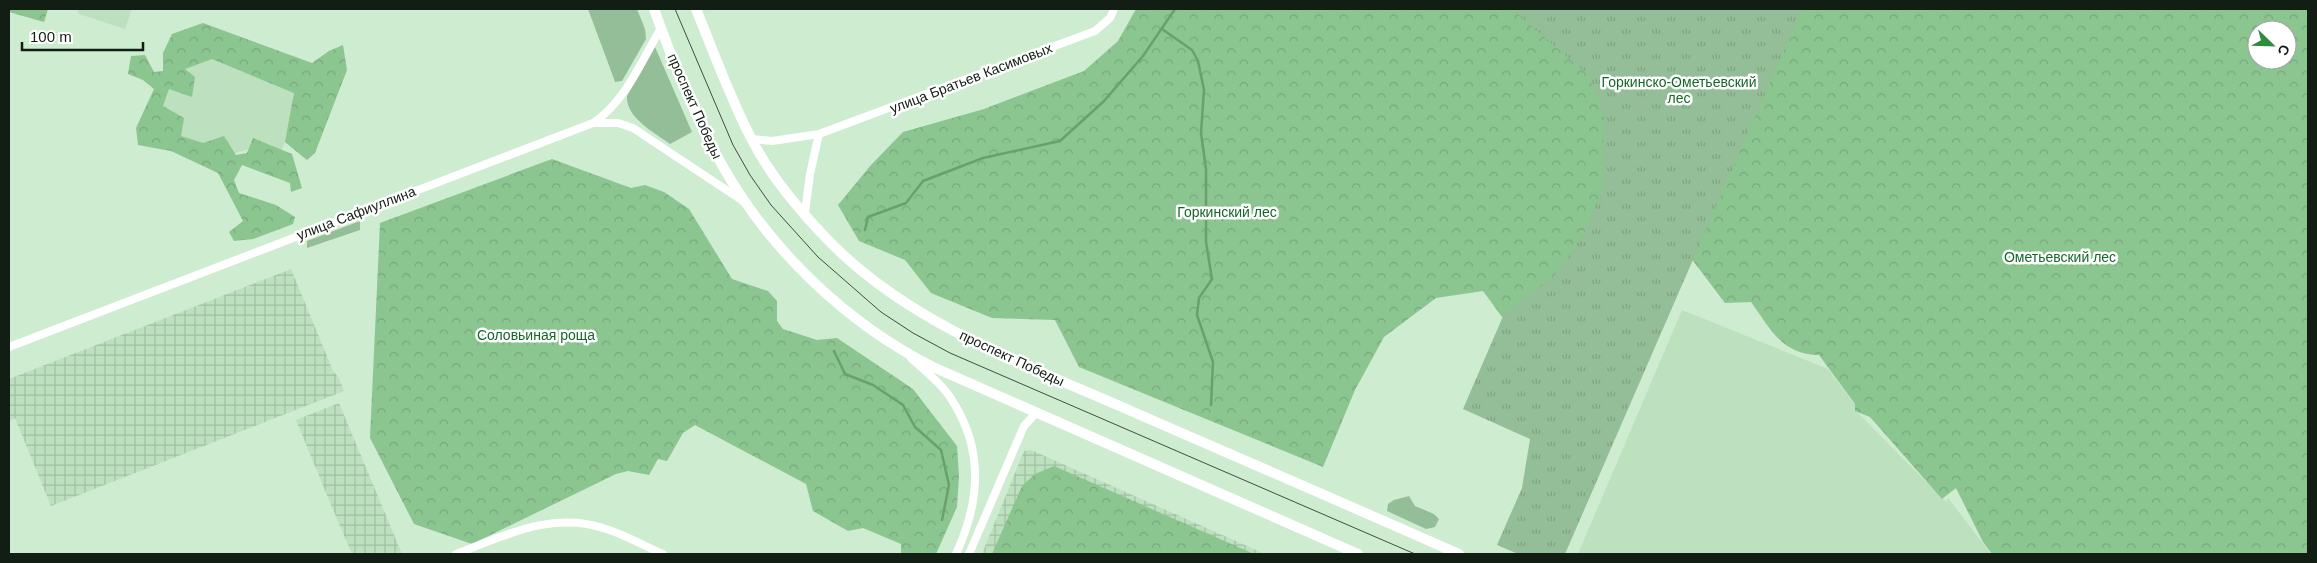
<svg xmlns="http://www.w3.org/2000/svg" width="2317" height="563" font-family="Arial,sans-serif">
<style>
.built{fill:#bde0bf}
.industrial{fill:url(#industrial-grid)}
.grass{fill:#94be97}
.forest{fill:url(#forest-crowns);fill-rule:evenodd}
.park{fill:url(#park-tufts)}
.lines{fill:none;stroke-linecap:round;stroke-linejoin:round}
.stream{stroke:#68a16d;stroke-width:2.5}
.minor{stroke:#fff;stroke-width:8}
.major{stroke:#fff;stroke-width:10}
.tram{stroke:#3f4f41;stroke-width:1}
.labels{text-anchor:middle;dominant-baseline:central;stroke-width:5;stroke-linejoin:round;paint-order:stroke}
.street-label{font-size:14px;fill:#121d13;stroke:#fff}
.park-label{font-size:14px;fill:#136827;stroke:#fff}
</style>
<defs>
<pattern id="industrial-grid" width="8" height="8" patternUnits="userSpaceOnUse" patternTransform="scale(1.25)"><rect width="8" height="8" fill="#bde0bf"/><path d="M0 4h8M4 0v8" fill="none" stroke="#a1c0a3"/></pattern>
<pattern id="forest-crowns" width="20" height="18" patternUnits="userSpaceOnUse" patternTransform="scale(1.25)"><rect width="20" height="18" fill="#8bc590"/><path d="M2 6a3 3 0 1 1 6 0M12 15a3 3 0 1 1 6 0" fill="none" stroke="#77a97b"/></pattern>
<pattern id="park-tufts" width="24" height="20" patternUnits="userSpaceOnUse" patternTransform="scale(1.25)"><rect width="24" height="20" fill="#94be97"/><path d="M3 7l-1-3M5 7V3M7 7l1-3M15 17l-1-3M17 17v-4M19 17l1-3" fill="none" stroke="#7fa381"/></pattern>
</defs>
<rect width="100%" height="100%" fill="#ceecd0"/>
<path class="built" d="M77 9H132L125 29 79 14Z
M187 39 306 83 279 158 254 148 227 155 143 135Z
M1682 310 1828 369 1855 405 1856 411 1946 502 1948 498 1991 554H1578Z"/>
<path class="industrial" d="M291 269 333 371 339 378 344 391 51 506 15 418 9 421V379Z
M339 403 402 554H352L329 500 296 420Z
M1031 450 1265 554H982L1024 451Z"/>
<path class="grass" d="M588 9H637L645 29 646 39 622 81 615 82 614 79Z
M655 47 692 132 670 144C654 132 626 118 627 96Z
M360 221V230L307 248V241Z
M1409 496 1415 506 1434 514 1439 519 1435 527 1426 529 1387 511 1388 504 1394 500Z"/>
<path class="forest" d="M9 9H48L44 22 9 12Z
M1136 9H1574L1590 73 1600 97 1605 121 1604 190 1587 232 1547 302 1502 317 1483 291 1436 298 1384 337 1355 390 1323 467 1079 367 1055 320 992 318 931 293 905 260 859 241 838 205 871 165 903 132 984 109 1084 71 1118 41Z
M1777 9H2308V554H1992L1983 542 1956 488 1942 499 1870 417 1855 411V404L1819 355C1782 355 1770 328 1751 302L1725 303 1681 245ZM2257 30H2287V60H2257Z
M203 23 312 63 329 51 343 45 347 70 315 153 307 160 285 142 294 93 212 59 185 69 195 77 192 97 169 89 163 106 184 118 181 136 203 143 224 136 236 155 247 153 253 138 292 154 302 188 291 192 290 183 242 165 234 180 239 193 276 205 295 217 293 224 253 239 234 241 229 232 243 221 218 173 171 151 138 145 136 128 154 89 143 80 128 74 131 56 145 55 154 72 163 71V53L172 34Z
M552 159 631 188 645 185 664 192 689 209 732 279 768 291 777 301V321L783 329 817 340 837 338 913 389 957 446 959 476 957 507 936 554H901V544L863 528 848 531 813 511 806 484 695 425 683 433 667 461 658 459 649 475 628 471 616 474 472 544 414 524 370 438 380 223Z
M1054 466 1254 554H992L1022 486 1035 474Z"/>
<path class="park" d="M1512 9H1802L1565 554H1518L1497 545 1522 488 1530 439 1463 409 1504 314 1552 278 1568 258 1585 231 1601 192 1604 118 1598 98 1588 75Z"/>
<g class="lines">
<path class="stream" d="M1162 29 1192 50 1198 61 1204 90 1201 133 1206 169V242L1212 279 1199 298 1197 315 1213 362 1211 405
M865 230 868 217 906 203 923 181 983 158 1060 141 1104 101 1143 56 1175 9
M834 351 845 374 873 385 903 405 915 427 941 450 949 485 942 520"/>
<path class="minor" d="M593 123H618L633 128 743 201
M752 139 772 141 819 134 1095 31 1110 18 1114 9
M805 213 810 174 819 134
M9 347 593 123C626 101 642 60 661 28
M911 358C924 370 940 382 950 397 984 448 981 500 956 554
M456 554C503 536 552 511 603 528 624 534 644 546 663 554
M969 554 1024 426 1037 412"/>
<path class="major" d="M654 9C673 62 694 116 722 165 770 250 846 323 933 367L1358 554
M696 9C714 53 730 98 752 140 772 179 805 217 836 248 917 327 1029 366 1131 411 1240 458 1350 506 1459 554"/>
<path class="tram" d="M675 9 733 145 750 175 771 205 818 257 881 312 913 333 950 353 1415 554"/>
</g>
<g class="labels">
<g class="street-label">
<text transform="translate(971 78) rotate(-21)">улица Братьев Касимовых</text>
<text transform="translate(695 106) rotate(66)">проспект Победы</text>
<text transform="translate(356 213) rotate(-21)">улица Сафиуллина</text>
<text transform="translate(1012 358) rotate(25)">проспект Победы</text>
</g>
<g class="park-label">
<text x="1679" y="82">Горкинско-Ометьевский<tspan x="1679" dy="16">лес</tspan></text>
<text x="1227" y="212">Горкинский лес</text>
<text x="2060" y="257">Ометьевский лес</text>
<text x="536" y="335">Соловьиная роща</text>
</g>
</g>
<rect width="2317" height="563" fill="none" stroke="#121d13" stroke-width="20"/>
<g transform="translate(2272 45) rotate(113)"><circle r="24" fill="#ffffff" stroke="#a0a5a1"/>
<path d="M0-4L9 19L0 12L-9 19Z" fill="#2d8c3f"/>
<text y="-8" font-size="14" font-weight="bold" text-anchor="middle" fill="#121d13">С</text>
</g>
<path d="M22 42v8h121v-8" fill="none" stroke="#121d13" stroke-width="2.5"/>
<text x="30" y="42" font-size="15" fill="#121d13" stroke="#ffffff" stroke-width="4" paint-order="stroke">100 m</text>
</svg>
